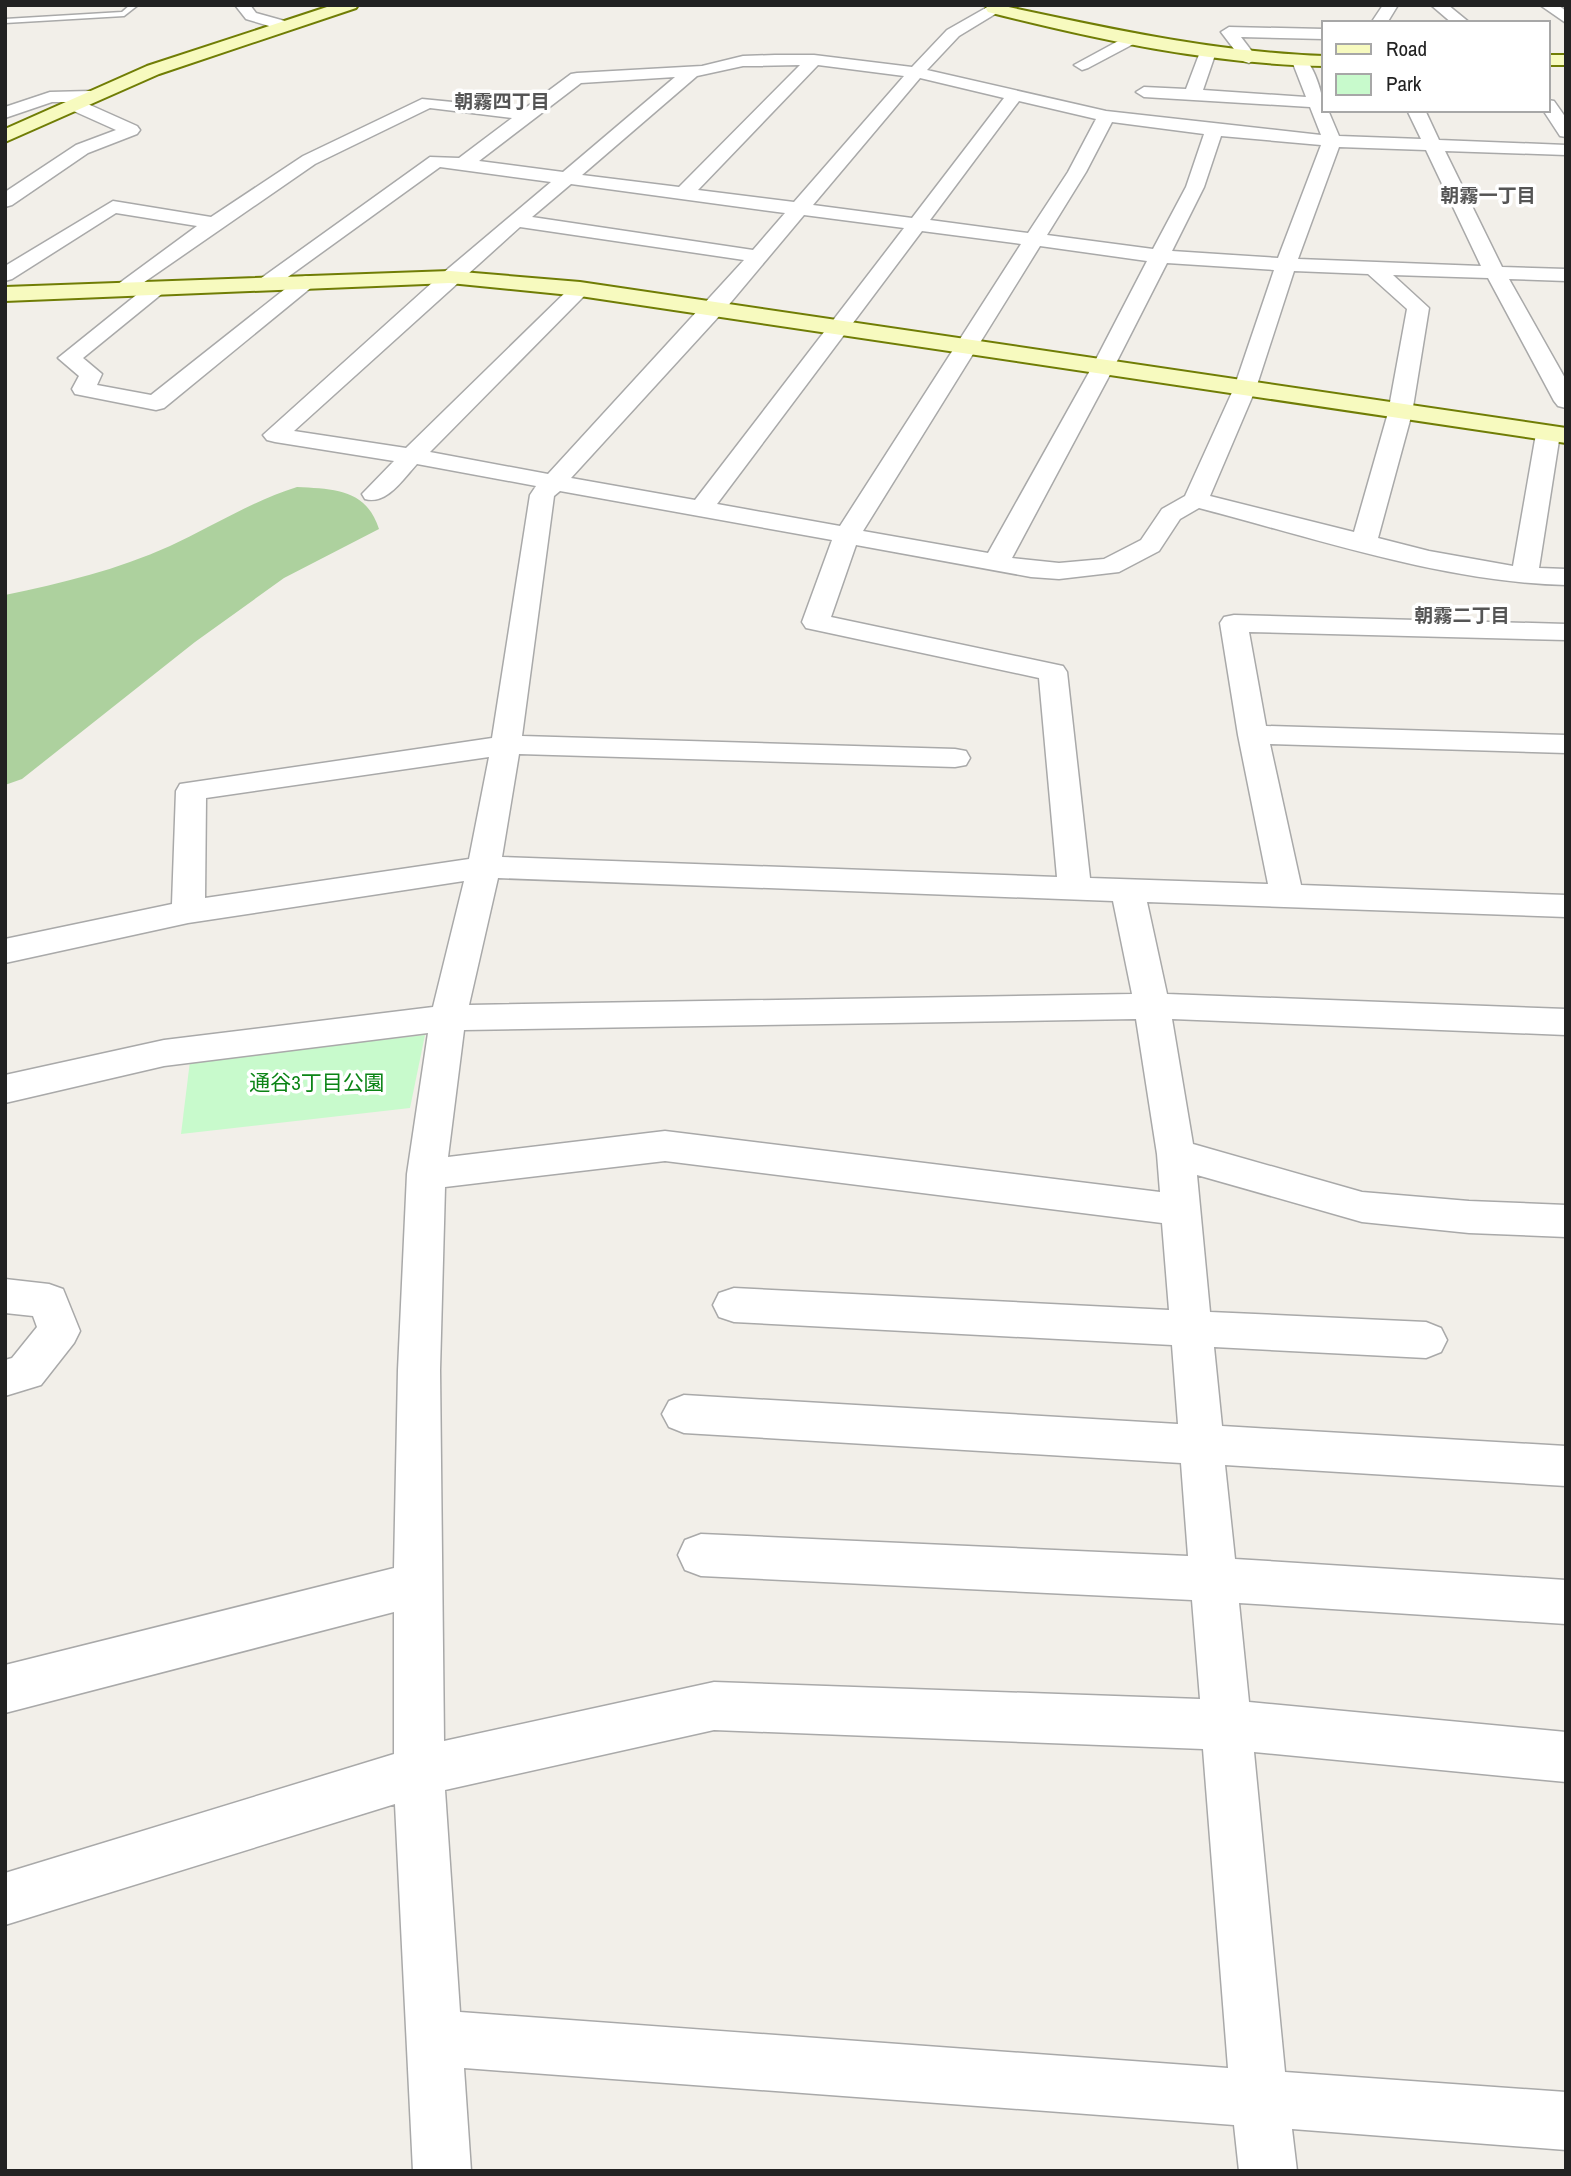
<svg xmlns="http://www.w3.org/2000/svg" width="1571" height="2176" font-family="'Archivo Narrow','Noto Sans JP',sans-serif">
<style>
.forest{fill:#add19e}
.park{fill:#c8facc}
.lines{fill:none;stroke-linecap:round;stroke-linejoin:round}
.lane-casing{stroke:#a9a9a9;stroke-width:3}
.street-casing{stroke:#a9a9a9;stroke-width:3}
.secondary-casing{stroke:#707d05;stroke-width:4}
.lane{fill:#fff;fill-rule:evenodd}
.street{fill:#fff;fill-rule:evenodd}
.secondary{fill:#f7fabf;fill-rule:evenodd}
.labels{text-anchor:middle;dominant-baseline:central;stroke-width:7;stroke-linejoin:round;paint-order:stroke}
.far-neighbourhood-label{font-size:19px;font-weight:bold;fill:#555;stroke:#fff}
.park-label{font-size:21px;fill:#0c8416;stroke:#fff}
</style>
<rect width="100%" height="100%" fill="#f2efe9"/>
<path class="forest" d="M297 487C335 489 366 489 379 529L284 578 195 642 22 779 5 785V595C62 583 117 570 170 546 213 526 252 501 297 487Z"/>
<path class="park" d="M425 1035 410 1108 181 1134 190 1061Z"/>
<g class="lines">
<g class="lane-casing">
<path id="lane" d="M130 5H138L124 16 5 23V19L122 12Z"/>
</g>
<g class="street-casing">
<path id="street" d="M235 5H250L256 13 292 23 294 26 286 31 246 19Z
M991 5H1010L959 36 927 70 1106 111 1321 135 1310 107 1144 97 1136 92 1144 87 1186 89 1200 52 1208 47 1216 52 1203 90 1306 97 1292 61 1300 56C1313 59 1324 98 1324 110H1328L1339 136 1421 139 1407 110H1425L1439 140 1566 145V155L1445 151 1502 267 1566 269V281L1509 279 1566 380V408L1558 406 1554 401 1488 278 1393 275 1429 308 1412 413 1378 538 1429 551 1513 566 1536 434 1540 429H1556L1560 434 1539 568 1566 569V585C1443 582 1318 539 1199 508L1180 519 1159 551 1119 572 1059 579 1031 577 856 545 831 617 1063 666 1067 672 1090 878 1268 884 1238 735 1220 623 1224 617 1234 615 1566 624V640L1249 632 1266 726 1566 735V753L1270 744 1301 885 1566 895V917L1147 902 1167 994 1566 1009V1035L1172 1019 1193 1144 1362 1192 1469 1201 1566 1205V1237L1469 1233 1362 1222 1197 1175 1210 1312 1426 1322 1441 1328 1447 1340 1441 1352 1426 1358 1214 1347 1222 1426 1566 1446V1486L1225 1465 1235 1559 1566 1580V1624L1239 1603 1249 1702 1566 1732V1782L1254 1752 1285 2072 1566 2092V2150L1292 2129 1297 2171H1239L1234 2125 464 2068 471 2171H413L395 1804 5 1925V1873L394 1754V1612L5 1713V1665L394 1568 398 1370 407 1174 428 1033 164 1066 5 1103V1075L164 1040 433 1007 464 881 188 923 5 963V939L172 904 176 791 180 784 492 738 530 495 536 486 417 464C403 479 387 505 365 499L362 494 394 461 275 442 267 440 263 435 443 273 551 182 440 167 274 287H260L257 283 260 279 430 157 459 158 512 118 430 108 315 164 127 294H113L110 290 197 226 116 213 12 279 5 281V266L113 201 211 217 303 156 422 99 524 109 571 74 577 73 702 66 743 56 775 55H814L912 67 947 30ZM800 65 679 187 582 175 697 76 743 66ZM818 65 904 76 794 202 698 190ZM675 77 563 172 479 161 581 83ZM920 78 1004 98 912 218 813 205ZM1019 101 1096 119 1068 172 1028 233 930 220ZM1112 122 1204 134 1186 187 1153 249 1047 235 1086 172ZM1221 136 1321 145 1278 258 1172 251 1204 187ZM1339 147 1426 150 1481 266 1298 259ZM571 184 785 213 753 250 532 217ZM804 215 904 228 695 500 571 478 721 314ZM520 227 744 260 548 474 430 452 587 293 590 289 587 285H573L406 448 294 431ZM922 231 1021 244 840 526 717 504ZM1040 246 1147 261 1092 367 988 553 863 531ZM1167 263 1274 270 1234 388 1185 496 1162 509 1141 540 1104 559 1059 563 1012 558 1114 367ZM1294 271 1368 274 1407 309 1388 413 1354 532 1210 496 1256 388ZM560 491 832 540 802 622 806 628 1039 678 1057 877 502 857 519 754 955 767 966 765 970 758 966 751 955 749 522 736 554 496ZM489 757 469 859 205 898 206 798ZM498 878 1113 901 1132 994 469 1005ZM1136 1019 1157 1154 1160 1192 665 1131 448 1157 464 1030ZM665 1161 1162 1223 1169 1310 734 1288 719 1293 713 1305 719 1317 734 1322 1172 1345 1178 1424 684 1395 669 1401 662 1414 669 1427 684 1433 1181 1463 1188 1556 701 1534 685 1540 678 1555 685 1570 701 1576 1192 1600 1200 1699 714 1682 444 1741 440 1370 445 1187ZM714 1730 1203 1749 1228 2068 460 2012 445 1790Z
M1383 5H1398L1387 23H1371Z
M1431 5H1448L1470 23H1452Z
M1540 5H1558L1566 11V23Z
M1229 27 1324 29V39L1241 37 1257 58 1249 63 1243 61 1221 32Z
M1133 33 1139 35 1141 38 1139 41 1088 68 1082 70 1074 65Z
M90 91 96 92 99 96 96 100 81 101 137 126 140 130 137 134 88 153 12 205 5 207V192L76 145 116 130 67 108 66 102H52L5 118V107L50 92Z
M1548 100 1554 101 1566 118V137L1560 136 1543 110H1548Z
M306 276 313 278 316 282 313 286 164 408 156 410 75 394 72 389 79 376 58 358 150 284H164L167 288 164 292 83 358 102 374 97 385 151 395 299 278Z
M5 1279 49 1284 63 1289 80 1331 74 1343 41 1385 5 1396V1360L12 1358 37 1327 33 1316 5 1313Z"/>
</g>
<g class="secondary-casing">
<path id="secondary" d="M333 5H358L356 8 159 74 5 142V129L147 66Z
M999 5C1107 28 1213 52 1324 56V66C1211 64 1098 40 988 12L986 9 988 6Z
M1548 55H1566V65H1548Z
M450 271 580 282 1566 428V443L580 296 450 283 5 301V287Z"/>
</g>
<use href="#lane" class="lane"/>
<use href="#street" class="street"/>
<use href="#secondary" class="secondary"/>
</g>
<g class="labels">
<g class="far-neighbourhood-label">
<text x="502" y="101">朝霧四丁目</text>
<text x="1488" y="195">朝霧一丁目</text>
<text x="1462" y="615">朝霧二丁目</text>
</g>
<g class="park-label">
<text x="317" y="1082">通谷3丁目公園</text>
</g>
</g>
<rect width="1571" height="2176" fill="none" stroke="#222222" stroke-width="14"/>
<rect x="1322" y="21" width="228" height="91" fill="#ffffff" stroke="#a7a7a7" stroke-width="2"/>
<rect x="1336" y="44" width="35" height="10" fill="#f7fabf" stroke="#a7a7a7" stroke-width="2"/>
<text x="1386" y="56" font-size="21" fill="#222222">Road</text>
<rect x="1336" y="74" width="35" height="21" fill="#c8facc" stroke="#a7a7a7" stroke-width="2"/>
<text x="1386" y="91" font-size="21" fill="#222222">Park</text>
</svg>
